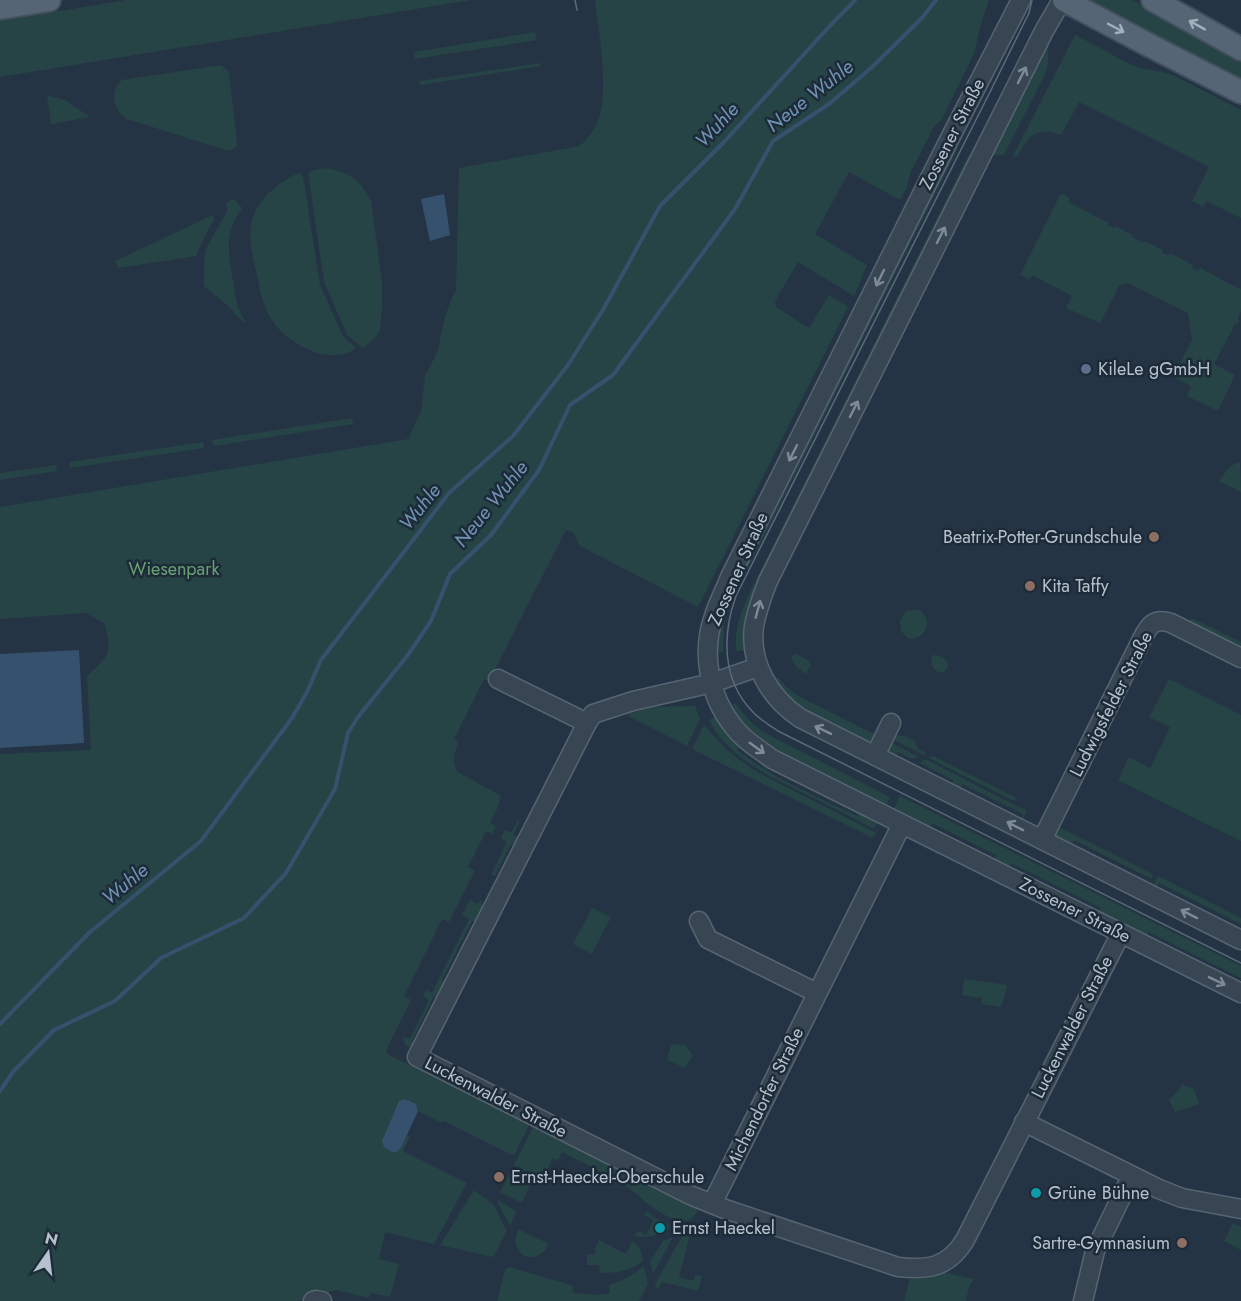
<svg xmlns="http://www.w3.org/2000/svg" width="1241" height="1301" font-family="Jost,sans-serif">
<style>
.green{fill:#264445}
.water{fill:#36516d}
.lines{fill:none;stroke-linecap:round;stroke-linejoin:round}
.stream{stroke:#36516d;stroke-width:4}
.minor-casing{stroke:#576471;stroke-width:21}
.major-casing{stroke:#424f5d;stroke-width:26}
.minor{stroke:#384654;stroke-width:18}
.major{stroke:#566574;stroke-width:22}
.tram{stroke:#5a6a7b;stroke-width:1.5}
.oneway{stroke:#a3afbc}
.oneway2{stroke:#7d8a97}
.service-dot{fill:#5c6f8a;stroke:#1d2b39;stroke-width:2}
.education-dot{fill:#8d6e63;stroke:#1d2b39;stroke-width:2}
.culture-dot{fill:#0f9aa8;stroke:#1d2b39;stroke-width:2}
.labels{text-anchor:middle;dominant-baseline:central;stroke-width:5;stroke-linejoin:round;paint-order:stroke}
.street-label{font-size:18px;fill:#b6c1ce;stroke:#1d2b39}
.poi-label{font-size:18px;fill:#b6c1ce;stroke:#1d2b39;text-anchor:start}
.park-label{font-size:18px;fill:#6aa173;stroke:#1d2b39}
.water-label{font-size:20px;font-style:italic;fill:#7294b4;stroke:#1d2b39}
</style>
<rect width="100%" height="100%" fill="#243445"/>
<path class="green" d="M126 0H471L0 77V21Z
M595 0H989L980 27 975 51 941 121 934 126 910 173 907 187 900 200 849 172 815 234 867 265 854 296 798 262 775 301 776 307 809 328 829 295 848 307 698 607 580 546 574 533 566 530 489 681 484 679 454 739 458 742C455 752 451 762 458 772L501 796 498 807 490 823 496 826 492 834 486 831 468 867 475 871 449 922 442 919 404 996 411 1000 387 1049V1054L529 1125 514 1156 444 1121 442 1123 418 1111V1108L401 1148 407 1135 410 1137 403 1151 467 1183 434 1244 385 1232 379 1259 399 1264 390 1297 370 1293 369 1298 336 1290 325 1294H315L298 1301H0V754L91 750 87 676C108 656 114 654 104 623L86 613 0 619V507L408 439 421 412 425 376 437 353 445 317 452 297 456 291 459 168 580 146C588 138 597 127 600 115 608 83 599 33 595 0Z
M1091 0H1132L1241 62V84L1088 4Z
M535 32 537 40 415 59 414 52Z
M1075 35C1095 44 1114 57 1134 66 1147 71 1162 70 1175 76L1241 110V218L1207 201 1203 207 1192 201 1209 167 1079 102 1061 135C1036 126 1029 135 1017 157L1013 156Z
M1048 37V64L1045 74 1004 155H996L987 157Z
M540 63 541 66 420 85 419 81Z
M221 65 229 72 237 142V146C231 151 229 151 222 149L127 119C113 111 109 91 122 80Z
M47 95 65 100 90 117 51 124Z
M953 146 958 148 733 598 724 624 723 652 714 653 720 616Z
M969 154 974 157 776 552 748 650 736 651C734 630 741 612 749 594Z
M324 168C349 172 359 178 371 201L382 281V306L380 330 374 339 363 348 347 335 324 282 308 172Z
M299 173 303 176 320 285 343 336 355 347V349C329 366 290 345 274 323 264 310 260 291 257 275 254 261 248 239 251 225 255 201 278 182 299 173Z
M1061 193 1070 198 1068 202 1109 223 1108 225 1114 228 1115 226 1133 235 1132 237 1144 243 1145 241 1163 250 1162 253 1168 255 1170 253 1193 265 1192 268 1198 271 1200 268 1240 289 1241 288V311L1238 318 1239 319 1237 325 1235 324 1214 364 1235 375 1218 411 1187 396 1191 386 1176 378 1175 372 1192 340 1188 313 1128 283 1119 286 1100 323 1066 308 1072 296 1032 275 1029 279 1020 275Z
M234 199 242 208C224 235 228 251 233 281 235 295 237 309 245 321L243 322 227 305 204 286V263L205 251 228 209 226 205C228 201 230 200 234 199Z
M213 215 214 221 211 224 197 253V256L118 268 115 261Z
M352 418 353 424 214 446 212 440Z
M203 442 204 448 70 468 69 462Z
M1240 462 1241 492 1219 481C1225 473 1230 464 1240 462Z
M56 465 57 471 0 480V473Z
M917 609 921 611 927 619C927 632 922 638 909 639L901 631 900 620 906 611Z
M1192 618 1241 642V648L1189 622Z
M797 654 809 661 811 665 806 674C799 670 794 665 791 658L792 656Z
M933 655C944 655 955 665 942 673 932 670 929 664 933 655Z
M778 677C790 695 813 703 832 713 847 721 862 728 878 736L870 742 864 743 797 707 773 680Z
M1169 679 1241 715V841L1118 780 1129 757 1150 768 1170 727 1149 717Z
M735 703 751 722 763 732 890 797 885 808 790 761 750 734 728 707Z
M695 706 700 719 687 746 628 716 630 713 654 707Z
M718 715 742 743 736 749C772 778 816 796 857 816L861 809 879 818 874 829C852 817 830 806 807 795 772 777 727 758 709 720Z
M704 725 724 747 738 759 759 773 876 833 873 838 692 749Z
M897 735 905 736 915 741 918 749 926 753 924 755 890 738Z
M888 741 919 757 912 759 898 752 894 759C887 753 886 750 888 741Z
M933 756 1016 798 1014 801 929 758Z
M925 759 1027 811 1021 823H1019L1023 814 962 784 958 791 950 788 953 780 920 763Z
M911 781 1241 946V951L909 784Z
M900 796 1241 966V978L1149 932 1145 938 1098 915 1101 908 1011 863 1008 869 993 862 996 855 932 823 929 830 892 812Z
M518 820 520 821 513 835 521 838 517 846 511 844 495 876 491 875 507 842 501 838 505 830 511 833Z
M1055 825 1153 874 1151 879 1074 840 1070 848 1055 837 1054 835Z
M1158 876 1241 918V924L1159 883 1155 890 1152 889Z
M470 900 478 904 480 900 482 901 481 904 487 907 479 924 472 921 442 980 449 983 441 999 434 996 412 1041 418 1044C414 1048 410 1048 405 1045L403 1037 410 1039 429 1000 423 996 426 990 432 993 469 919 462 915Z
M592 908 611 917 592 954 573 944Z
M964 979 1007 985 1004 999 1000 1007 981 1004 982 998 962 995Z
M671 1044 685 1045 693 1055 685 1068 667 1060Z
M1182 1084 1194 1089 1199 1104 1175 1112 1169 1100 1179 1090Z
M533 1127 698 1210 691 1220C664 1225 641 1195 620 1182 613 1178 605 1176 598 1172V1170L562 1152 558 1161 553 1158 542 1180 514 1165Z
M512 1169 533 1179 522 1203 500 1192Z
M474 1190 493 1204 507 1231 494 1256 492 1257 440 1245Z
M498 1200 517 1212 510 1225 497 1202Z
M646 1211 655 1218 668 1224 669 1228C660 1235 646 1239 635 1236L638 1231 646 1235 654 1220 644 1215Z
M1233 1223 1241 1227V1250L1224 1241Z
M518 1229 549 1244C540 1261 520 1263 515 1242Z
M684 1233 690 1235 679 1277 694 1281 695 1275 702 1276 698 1291 662 1282 659 1289 656 1288 655 1284Z
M673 1237 653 1274 650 1261 663 1241Z
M599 1240 626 1254 632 1241 640 1248 643 1261C631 1271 615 1273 600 1273L599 1265H587V1254H595V1248Z
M509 1267 574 1286 572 1292C585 1295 597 1296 610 1293L609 1285 621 1281 644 1267 648 1284 639 1301H497L505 1270Z
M941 1272 974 1279 969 1286 966 1301H904L910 1279 927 1277Z"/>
<path class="water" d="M444 194 450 235 430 241 421 199Z
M79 650 84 743 0 748V654Z
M405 1099 416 1104 418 1111 401 1148 396 1152H392L384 1147 382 1141 399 1101Z"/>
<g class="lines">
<path class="stream" d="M0 1024 90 932 201 841 292 718 307 692 321 660 449 493 513 436 568 365 604 308 660 206 724 142 826 30 855 0
M0 1091 13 1072 54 1030 115 1001 161 958 244 918 286 873 335 789 348 733 358 717 407 656 431 621 450 574 491 535 539 470 570 405 613 375 735 209 773 141 829 104 871 68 922 18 936 0"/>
<g class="minor-casing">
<path id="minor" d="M1021 0 947 144 730 577C725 590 718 603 714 616 701 652 709 696 733 726 743 740 759 749 772 759L1241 993
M1062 0 1044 31 768 581C762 596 757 611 754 626 749 663 770 698 800 718L1241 940
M758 667 712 683 633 701 593 714 587 723 417 1057 690 1195 722 1208 898 1267C928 1270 948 1268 965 1240L1121 933
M498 679 587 723
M875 756 891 723
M1042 840 1140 643C1148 627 1152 617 1171 623L1241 658
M699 921 708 939 817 993
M1024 1122 1159 1189 1182 1198 1241 1209
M712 1204 902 824
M313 1301 316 1300 322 1301
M1083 1301 1095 1251 1131 1177"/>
</g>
<g class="major-casing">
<path id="major" d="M1064 0 1145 43 1241 92
M1153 0 1241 49
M0 8 49 0"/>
</g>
<use href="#minor" class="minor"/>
<use href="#major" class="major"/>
<path class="tram" d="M575 0 577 10
M1032 0 1029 13 991 90 736 596C722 635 722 680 752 711 759 719 769 725 778 731L1241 963"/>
</g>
<defs><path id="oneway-shaft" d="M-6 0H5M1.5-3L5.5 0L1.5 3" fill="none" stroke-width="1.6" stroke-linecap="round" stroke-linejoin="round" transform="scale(1.5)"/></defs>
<g class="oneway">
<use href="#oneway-shaft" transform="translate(1197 25) rotate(-151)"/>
<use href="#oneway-shaft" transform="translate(1116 28) rotate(28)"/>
</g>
<g class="oneway2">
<use href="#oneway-shaft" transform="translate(1022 75) rotate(-63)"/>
<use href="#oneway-shaft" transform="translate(941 235) rotate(-63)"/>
<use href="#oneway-shaft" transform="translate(880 278) rotate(116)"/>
<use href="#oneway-shaft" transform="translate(854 409) rotate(-63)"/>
<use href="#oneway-shaft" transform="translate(793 453) rotate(117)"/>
<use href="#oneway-shaft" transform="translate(758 609) rotate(-75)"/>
<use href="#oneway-shaft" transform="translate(823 730) rotate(-154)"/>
<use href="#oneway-shaft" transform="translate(757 748) rotate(36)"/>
<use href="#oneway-shaft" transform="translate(1015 826) rotate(-153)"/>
<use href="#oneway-shaft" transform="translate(1189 914) rotate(-153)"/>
<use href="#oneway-shaft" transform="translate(1217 981) rotate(26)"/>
</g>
<circle class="service-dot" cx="1086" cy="369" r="6"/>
<g class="education-dot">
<circle cx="1154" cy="537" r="6"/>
<circle cx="1030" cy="586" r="6"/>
<circle cx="499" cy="1177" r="6"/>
<circle cx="1182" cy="1243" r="6"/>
</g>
<g class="culture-dot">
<circle cx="1036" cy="1193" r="6"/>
<circle cx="660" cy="1228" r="6"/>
</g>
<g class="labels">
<g class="street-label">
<text transform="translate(952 134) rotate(-63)">Zossener Straße</text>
<text transform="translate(738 569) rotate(-66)">Zossener Straße</text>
<text transform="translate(1111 704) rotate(-63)">Ludwigsfelder Straße</text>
<text transform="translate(1075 910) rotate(27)">Zossener Straße</text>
<text transform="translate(1072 1027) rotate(-63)">Luckenwalder Straße</text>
<text transform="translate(496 1097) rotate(27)">Luckenwalder Straße</text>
<text transform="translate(764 1099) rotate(-64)">Michendorfer Straße</text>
</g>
<g class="poi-label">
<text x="1098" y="369">KileLe gGmbH</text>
<text x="1142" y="537" text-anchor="end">Beatrix-Potter-Grundschule</text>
<text x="1042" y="586">Kita Taffy</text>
<text x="511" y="1177">Ernst-Haeckel-Oberschule</text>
<text x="1048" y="1193">Grüne Bühne</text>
<text x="672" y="1228">Ernst Haeckel</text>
<text x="1170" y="1243" text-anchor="end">Sartre-Gymnasium</text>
</g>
<g class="park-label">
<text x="174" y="569">Wiesenpark</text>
</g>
<g class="water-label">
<text transform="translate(810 96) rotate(-38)">Neue Wuhle</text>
<text transform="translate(717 125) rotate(-47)">Wuhle</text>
<text transform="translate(491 504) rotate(-51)">Neue Wuhle</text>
<text transform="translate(420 507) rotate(-51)">Wuhle</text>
<text transform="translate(125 884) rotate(-39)">Wuhle</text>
</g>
</g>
<g transform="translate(48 1253) rotate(14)" stroke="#1d2b39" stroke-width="4.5" paint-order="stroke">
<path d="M0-4.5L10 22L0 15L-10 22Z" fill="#b6c1ce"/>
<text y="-9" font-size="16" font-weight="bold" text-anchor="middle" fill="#b6c1ce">N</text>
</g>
</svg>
